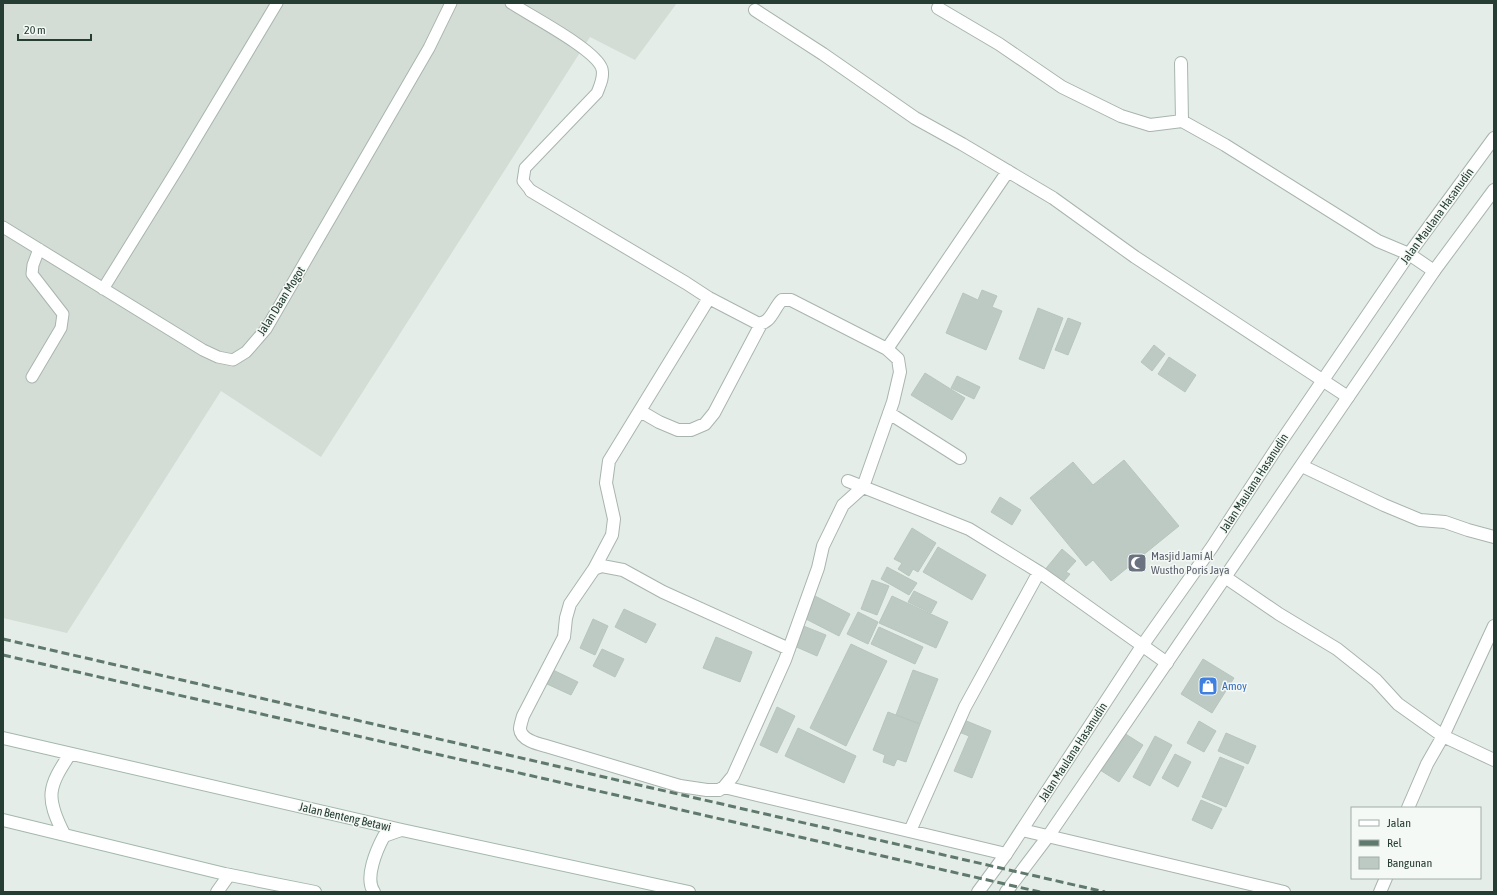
<svg xmlns="http://www.w3.org/2000/svg" width="1497" height="895" font-family="'Asap Condensed',sans-serif">
<style>
.built{fill:#d3ddd6}
.building{fill:#bdcac3;stroke:#b7c6bd}
.lines{fill:none;stroke-linecap:round;stroke-linejoin:round}
.service-casing{stroke:#a8b5ae;stroke-width:13}
.minor-casing{stroke:#a8b5ae;stroke-width:14}
.tertiary-casing{stroke:#a8b5ae;stroke-width:14}
.secondary-casing{stroke:#a4b8ad;stroke-width:14}
.service{stroke:#fff;stroke-width:11}
.minor{stroke:#fff;stroke-width:12}
.tertiary{stroke:#fff;stroke-width:12}
.secondary{stroke:#fff;stroke-width:12}
.rail{stroke:#60796d;stroke-width:3;stroke-dasharray:8 4;stroke-linecap:butt}
.labels{text-anchor:middle;dominant-baseline:central;stroke-width:3;stroke-linejoin:round;paint-order:stroke}
.street-label{font-size:12px;fill:#253d32;stroke:#f5f9f6}
.worship-label{font-size:12px;fill:#5b616d;stroke:#f5f9f6;text-anchor:start}
.shop-label{font-size:12px;fill:#366cbe;stroke:#f5f9f6;text-anchor:start}
</style>
<rect width="100%" height="100%" fill="#e5ede8"/>
<path class="built" d="M3 3H677L635 60 590 37 321 457 221 391 67 633 3 618Z"/>
<path class="building" d="M982 290 997 296 992 307 1002 311 986 350 946 333 963 293 978 300Z
M1038 308 1063 318 1044 369 1019 359Z
M1068 318 1081 323 1068 355 1055 350Z
M1154 345 1165 354 1152 371 1141 362Z
M1169 357 1196 375 1185 392 1158 374Z
M925 373 965 398 952 420 911 395Z
M957 376 980 387 974 399 951 388Z
M1124 460 1179 526 1111 581 1093 560 1086 566 1030 498 1073 462 1093 485Z
M1000 497 1021 510 1012 525 991 512Z
M912 528 936 543 918 572 913 569 909 576 898 569 902 563 894 559Z
M938 547 986 575 972 600 923 572Z
M1062 549 1076 561 1066 572 1070 574 1060 586 1043 572Z
M887 567 917 583 909 595 881 579Z
M872 580 889 586 877 615 861 609Z
M914 591 937 602 931 613 908 602Z
M813 595 850 614 839 636 802 617Z
M892 596 948 622 936 648 879 623Z
M624 609 656 624 646 643 615 627Z
M858 612 878 622 868 644 847 634Z
M593 619 608 626 595 655 580 648Z
M801 625 826 635 817 656 792 645Z
M879 627 923 647 915 664 871 644Z
M716 637 752 652 740 682 703 668Z
M851 644 887 661 846 746 810 728Z
M602 649 624 659 615 677 593 666Z
M1203 659 1234 678 1212 713 1181 694Z
M553 670 578 682 571 695 547 684Z
M913 670 938 679 920 724 896 715Z
M777 707 795 716 777 753 760 745Z
M888 712 920 724 906 762 897 759 894 766 883 762 885 755 873 750Z
M964 720 991 731 972 778 954 771 969 736 959 732Z
M1199 721 1216 731 1204 752 1187 743Z
M798 728 856 756 844 783 785 756Z
M1124 733 1143 745 1119 782 1100 770Z
M1226 733 1256 746 1248 764 1218 751Z
M1155 736 1172 745 1150 786 1133 777Z
M1175 754 1191 762 1178 787 1162 778Z
M1220 757 1244 767 1226 807 1202 797Z
M1201 800 1222 809 1212 829 1192 820Z"/>
<g class="lines">
<g class="service-casing">
<path id="service" d="M511 3C529 15 597 50 602 69 604 78 600 85 597 93L525 168 523 181 531 191
M3 227 203 350 218 357 233 360 246 352 266 329 429 48 451 3
M103 289 178 168 277 3
M32 377 61 328 63 314 32 274 33 265 39 249"/>
</g>
<g class="minor-casing">
<path id="minor" d="M938 8 999 44 1062 87 1121 116 1150 125 1182 121
M755 10 823 54 915 118 962 144 1053 198 1135 257 1348 397
M1181 63 1182 121 1225 145 1378 241 1409 254 1434 271
M531 191 686 283 709 298 757 323C770 326 774 307 782 300H791L887 349 898 359 900 372 893 402 863 487 843 505 823 546 818 568 785 660 733 776 724 787 719 790H707L680 786 546 746C538 744 521 740 520 729 520 725 522 720 523 716L564 637 566 618 570 604 594 569 602 566 623 570 663 592 789 649
M887 349 1008 171
M640 411 659 422 678 430H691L705 424 714 413 761 324
M889 413 960 458
M1302 466 1384 505 1420 520 1445 522 1468 530 1494 537
M848 481 969 529 1039 572 1167 663
M594 569 612 535 614 519 606 483 609 461 709 298
M1225 577 1279 614 1337 649 1376 680 1398 704 1443 736 1494 760
M724 787 1006 854
M1408 808 1427 764 1443 736 1494 626
M1022 830 1284 892
M910 831 965 707 1039 572
M217 892 229 875
M1380 892 1386 878"/>
</g>
<g class="tertiary-casing">
<path id="tertiary" d="M978 892 1006 854 1142 646 1212 547 1276 449 1409 254 1494 138
M1006 892 1049 835 1434 271 1494 190"/>
</g>
<g class="secondary-casing">
<path id="secondary" d="M3 738 402 830 689 892
M3 820 225 874 315 892
M64 834C45 797 48 787 70 754
M374 892C364 878 377 849 384 836L401 830"/>
</g>
<use href="#service" class="service"/>
<use href="#minor" class="minor"/>
<use href="#tertiary" class="tertiary"/>
<use href="#secondary" class="secondary"/>
<path class="rail" d="M3 639 1105 892
M3 655 1040 892"/>
</g>
<defs>
<g id="mosque-square" transform="scale(1)"><rect x="-9" y="-9" width="18" height="18" rx="4" fill="#6b7280" stroke="#f5f9f6"/><path d="M3.5-4.9A6 6 0 1 0 3.5 4.9A5 5 0 1 1 3.5-4.9Z" fill="#fff"/></g>
<g id="shop-square" transform="scale(1)"><rect x="-9" y="-9" width="18" height="18" rx="4" fill="#3f7fe0" stroke="#f5f9f6"/><path d="M-5-2.5h2.3a2.7 3.5 0 0 1 5.4 0H5L5.5 6h-11ZM-1.5-2.5h3a1.5 2.3 0 0 0-3 0Z" fill="#fff"/></g>
</defs>
<g fill-rule="evenodd">
<use href="#mosque-square" x="1137" y="563"/>
<use href="#shop-square" x="1208" y="686"/>
</g>
<g class="labels">
<g class="street-label">
<text transform="translate(1437 216) rotate(-54)">Jalan Maulana Hasanudin</text>
<text transform="translate(281 301) rotate(-58)">Jalan Daan Mogot</text>
<text transform="translate(1254 483) rotate(-57)">Jalan Maulana Hasanudin</text>
<text transform="translate(1073 752) rotate(-57)">Jalan Maulana Hasanudin</text>
<text transform="translate(345 817) rotate(13)">Jalan Benteng Betawi</text>
</g>
<g class="worship-label">
<text x="1151" y="556">Masjid Jami Al<tspan x="1151" dy="14">Wustho Poris Jaya</tspan></text>
</g>
<g class="shop-label">
<text x="1222" y="686">Amoy</text>
</g>
</g>
<rect width="1497" height="895" fill="none" stroke="#253d32" stroke-width="8"/>
<rect x="1351" y="807" width="130" height="72" fill="#f5f9f6" stroke="#a2aea8"/>
<rect x="1359" y="820" width="20" height="6" fill="#ffffff" stroke="#a2aea8"/>
<text x="1387" y="827" font-size="12" fill="#253d32">Jalan</text>
<rect x="1359" y="840" width="20" height="6" fill="#60796d" stroke="#a2aea8"/>
<text x="1387" y="847" font-size="12" fill="#253d32">Rel</text>
<rect x="1359" y="857" width="20" height="12" fill="#bdcac3" stroke="#a2aea8"/>
<text x="1387" y="867" font-size="12" fill="#253d32">Bangunan</text>
<path d="M18 34v6h73v-6" fill="none" stroke="#253d32" stroke-width="2"/>
<text x="24" y="34" font-size="12" fill="#253d32" stroke="#f5f9f6" stroke-width="3" paint-order="stroke">20 m</text>
</svg>
